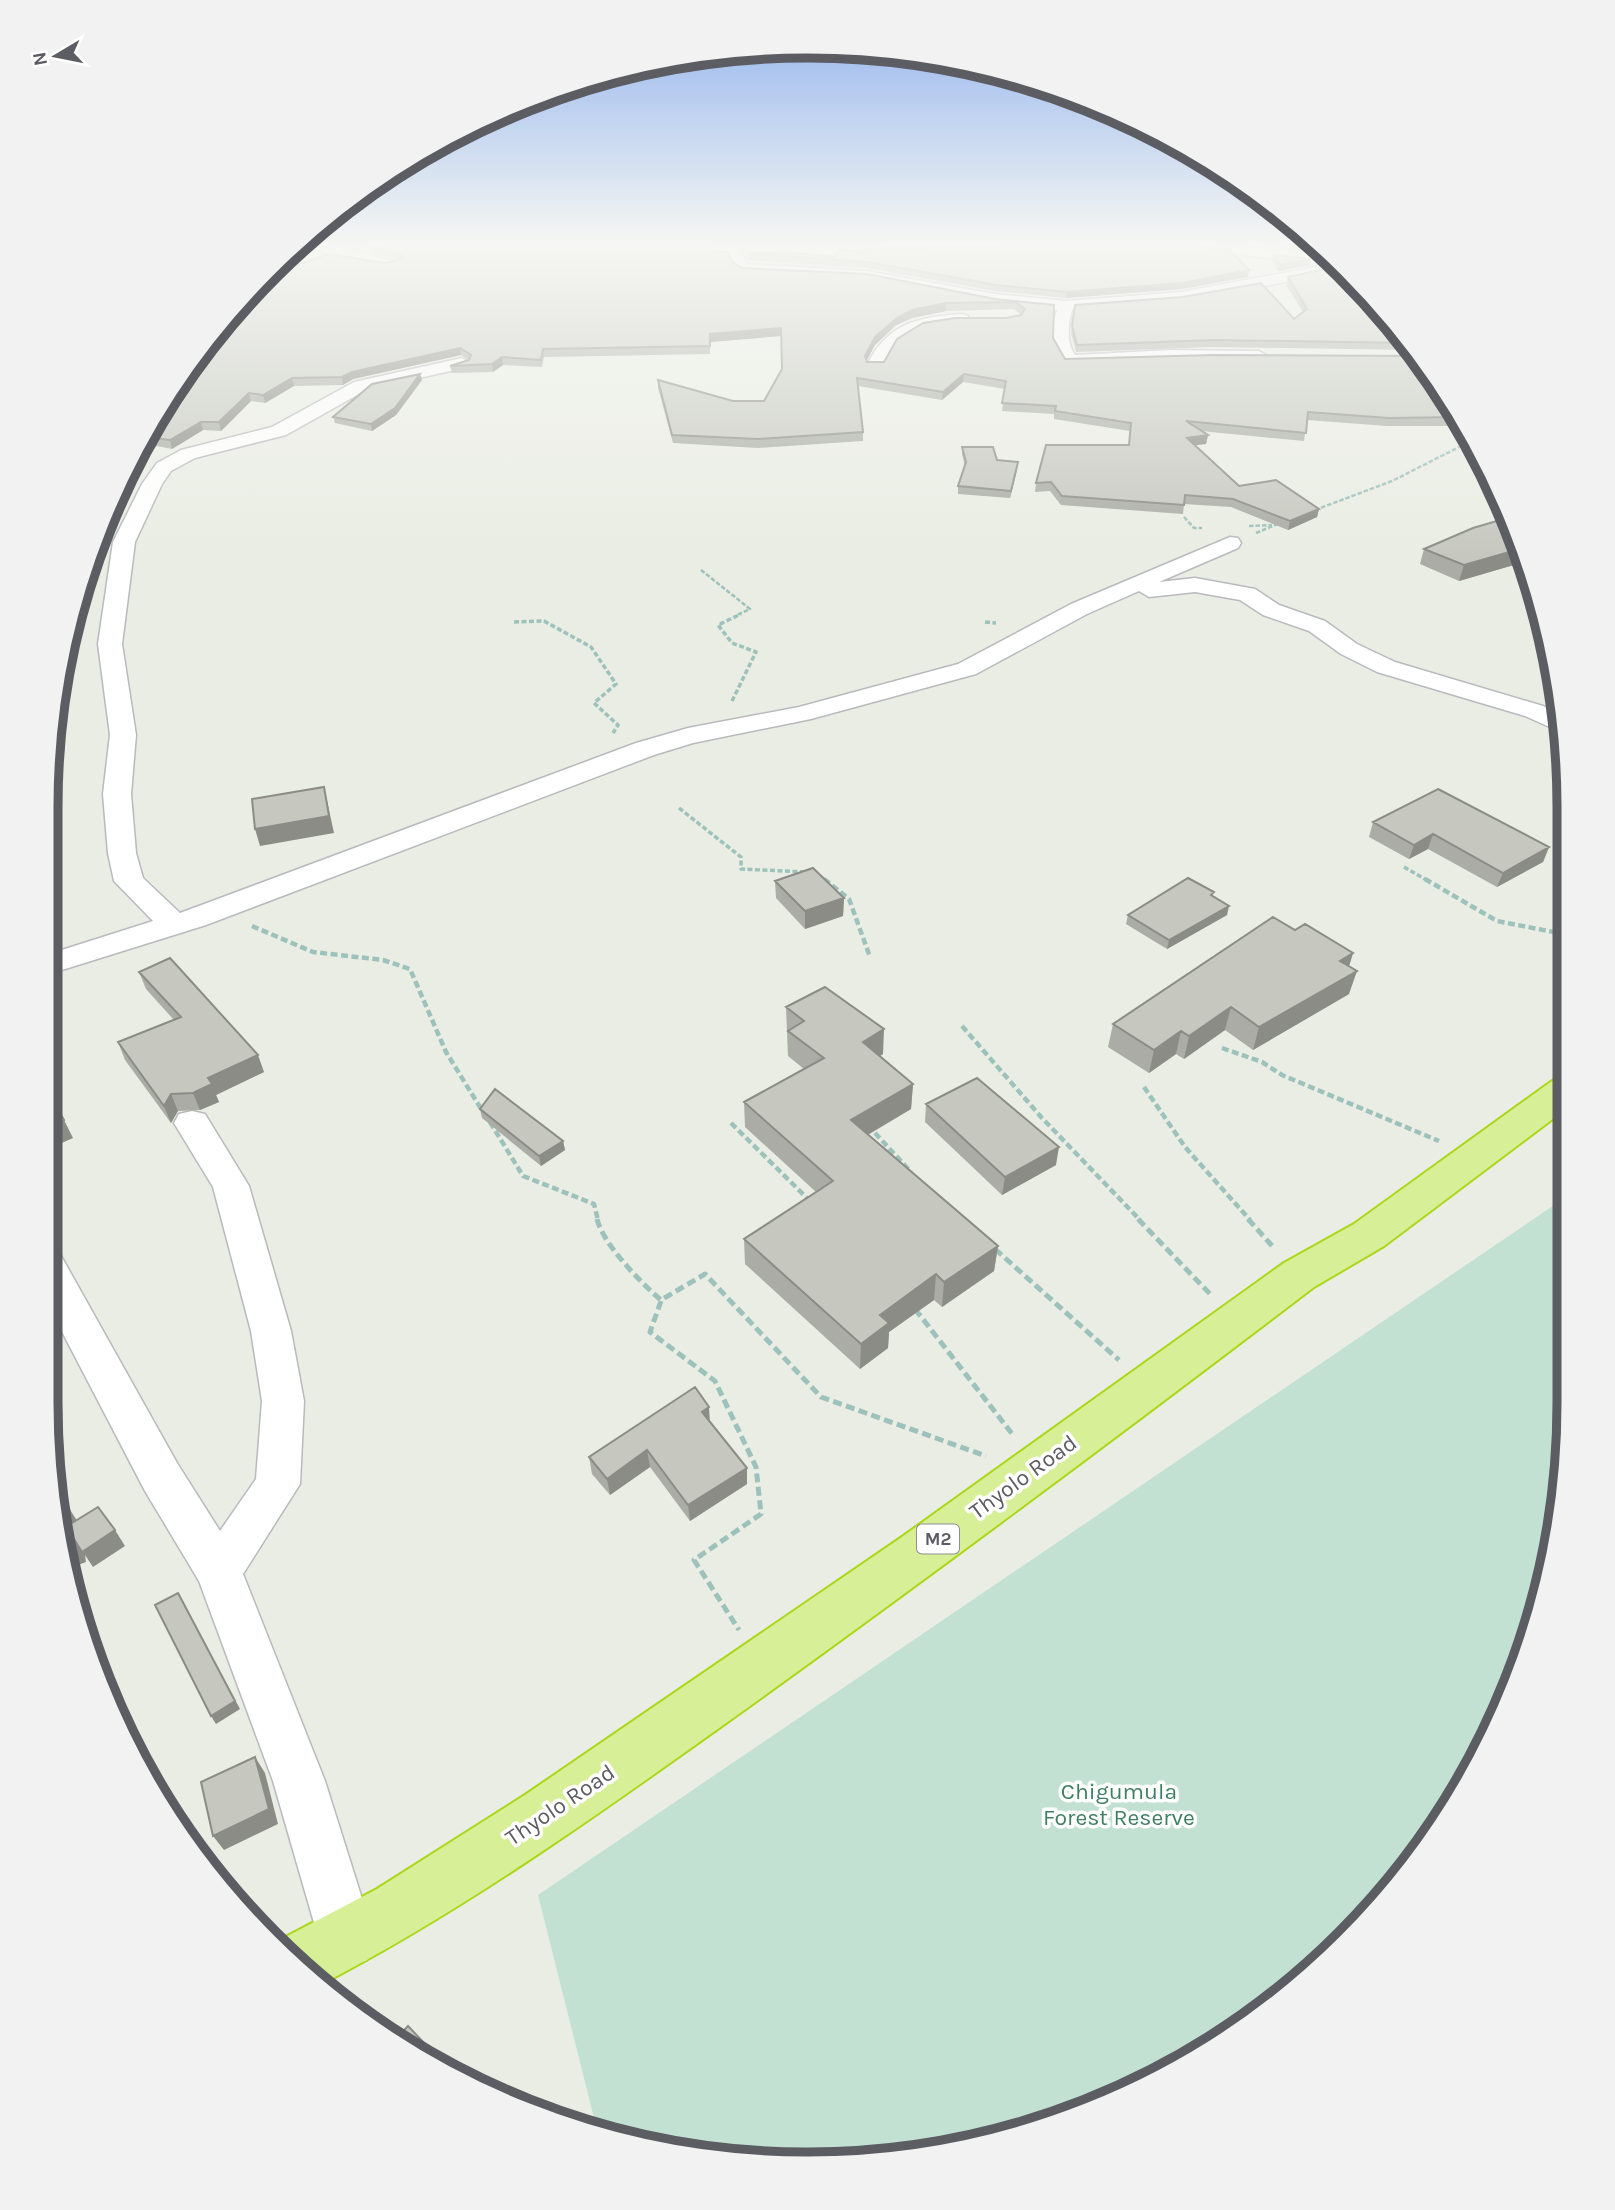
<svg xmlns="http://www.w3.org/2000/svg" width="1615" height="2210" font-family="Karla,sans-serif">
<style>
.green{fill:#c3e1d3}
.lines{fill:none;stroke-linecap:round;stroke-linejoin:round}
.street-casing{stroke:#b9b9be;stroke-width:3}
.highway-casing{stroke:#acd61a;stroke-width:4}
.path-far3{stroke:#9dc1bb;stroke-width:2.5;stroke-dasharray:4.5 2;stroke-linecap:butt}
.path-far2{stroke:#9dc1bb;stroke-width:3.5;stroke-dasharray:5 2.5;stroke-linecap:butt}
.path-far1{stroke:#9dc1bb;stroke-width:4.5;stroke-dasharray:7 3.5;stroke-linecap:butt}
.path{stroke:#9dc1bb;stroke-width:5;stroke-dasharray:9 4.5;stroke-linecap:butt}
.street{fill:#fff;fill-rule:evenodd}
.highway{fill:#d7f097;fill-rule:evenodd}
.wall{fill:#aaaca5;fill-rule:evenodd}
.shaded-wall{fill:#8b8c86}
.building{fill:#c6c8c0;stroke:#8b8c86;stroke-width:2;fill-rule:evenodd}
.labels{text-anchor:middle;dominant-baseline:central;stroke-width:7;stroke-linejoin:round;paint-order:stroke}
.shield{fill:#fff;stroke:#8d8d92;stroke-width:2}
.shield-label{font-size:18px;font-weight:bold;fill:#5c5c63}
.near-street-label{font-size:23px;fill:#5c5c63;stroke:#fff}
.near-park-label{font-size:23px;fill:#3f7f64;stroke:#fff}
.rim{fill:none;stroke:#5c5c63;stroke-width:9}
</style>
<rect width="100%" height="100%" fill="#eaede4"/>
<path class="green" d="M1566 1197 1568 1453 1543 1600 1491 1740 1381 1905 1272 2007 1099 2106 907 2158H708L598 2134 538 1895Z"/>
<g class="lines">
<g class="street-casing">
<path id="street" d="M311 245H332L403 264C391 275 324 256 311 245Z
M725 245H739L747 264 867 271 995 294 1066 301 1181 292 1337 263 1344 271 1181 302 1072 310C1068 325 1066 342 1075 355L1170 350 1259 351 1267 356 1265 360 1071 365 1065 364C1050 349 1051 329 1057 310L995 304 867 279 742 272 735 268Z
M1182 245H1229L1322 256 1329 260 1322 264 1189 249Z
M962 314 968 316V322C944 328 913 324 895 345 889 352 886 361 881 369H869L867 365C888 323 917 317 962 314Z
M462 358 470 363 468 367 366 390 286 435 195 458 171 471 162 484 135 542 122 644 136 735 131 794 136 853 143 878 180 913 636 743 688 728 799 707 958 664 1071 604 1230 537 1238 538 1241 543 1238 548 1159 582 1195 578 1255 589 1279 605 1325 621 1357 644 1395 662 1543 706 1563 715V733L1525 716 1377 672 1341 654 1309 631 1263 615 1240 600 1195 592 1149 597 1139 591 1087 614 976 674 811 719 693 743 654 755 206 925 46 975V955L153 921 114 881 108 853 103 794 110 735 98 644 113 542 142 484 157 463 181 450 272 427 354 382Z
M192 1111 205 1114 249 1186 291 1331 304 1401 300 1484 243 1574 325 1781 375 1940 367 1960 347 1968 327 1960 319 1940 273 1781 199 1581 145 1491 46 1301V1250L60 1254 177 1463 220 1531 256 1479 262 1401 251 1331 213 1187 174 1123 179 1114Z"/>
</g>
<g class="highway-casing">
<path id="highway" d="M1565 1077 1566 1109 1384 1246 1314 1287C1128 1429 940 1569 750 1706 611 1805 472 1906 320 1985L305 1975 276 1942 377 1889 525 1795 902 1537 1284 1263 1354 1224 1552 1081Z"/>
</g>
<path class="path-far3" d="M1315 510 1392 481 1469 442
M1184 517 1194 528H1202
M1249 526 1272 525
M1256 533 1280 523
M701 570 750 609 737 615"/>
<path class="path-far2" d="M514 622 544 621 591 647 616 684 594 703 618 725 613 733
M985 622 996 623
M732 701 756 652 732 643 718 625 741 614
M679 808 741 857V869L806 872
M1404 867 1428 881
M821 877 826 881"/>
<path class="path-far1" d="M824 879 849 899 870 957
M1425 879 1497 921 1564 934
M252 926 313 952 383 960 410 969 446 1052 483 1112
M962 1026 1042 1118 1140 1220
M1222 1048 1262 1062 1282 1075 1439 1141
M1144 1087 1185 1147 1250 1220
M490 1122 523 1176 594 1204 598 1220
M731 1123 809 1200
M875 1133 911 1172"/>
<path class="path" d="M597 1219C603 1244 641 1283 661 1300L705 1274 821 1397 986 1456
M1138 1219 1212 1296
M1248 1219 1275 1249
M995 1249 1119 1360
M661 1301 650 1332 715 1381 756 1467 761 1514 694 1560 739 1630
M915 1309 1013 1435"/>
<use href="#street" class="street"/>
<use href="#highway" class="highway"/>
</g>
<path class="wall" d="M1263 245H1320L1335 261H1331L1322 253 1264 246Z
M371 246 716 252 742 268 995 299 1054 305 1053 338 1065 359 1419 356 1456 419 1454 426H1387L1307 420 1304 441 1201 431 1208 435 1206 444 1195 445 1239 486 1319 509 1317 517 1288 530 1231 507 1184 504 1183 514 1061 505 1050 491 1035 492 1036 483 1129 445 1130 431 1054 419V414L1002 411 1005 389 963 382 942 400 858 386 863 432V441L758 448 673 443 658 388V380L733 401H764L782 369 781 336 710 342V354L544 357 542 367 503 365 493 372 452 373 450 366 469 360 461 355 353 379 343 385 294 386 265 403 251 401 221 431 203 430 172 449 157 446 137 454 174 384 384 263 399 260 373 253ZM1014 309 1021 315 1006 318 884 362H867L866 361 875 345 896 325 912 318 946 311Z
M863 252 1248 277 1181 289 1066 298 995 291 867 268 748 260V253L834 257Z
M1274 255 1311 259 1310 265 1278 271 1272 261Z
M1339 266 1412 343 1416 350 1212 347 1076 352 1071 333 1075 305 1294 319 1303 312 1286 285 1288 277Z
M420 374 422 380 396 415 372 431 335 423 333 417Z
M962 447 997 460 1018 462 1017 469 1010 498 958 494V486L965 466 962 454Z
M1514 527 1524 562 1459 581 1420 564 1424 549Z
M1373 822 1549 847 1543 862 1497 887 1428 849 1409 859 1369 837Z
M775 881 844 898 843 916 805 929 776 898Z
M1213 896 1227 915 1167 949 1126 924 1128 915Z
M1295 930 1353 953 1349 966V994L1253 1050 1225 1030 1184 1059 1176 1054 1149 1073 1108 1047 1113 1024Z
M139 972 264 1072 216 1095 219 1102 200 1110 178 1111 171 1123 125 1060 118 1042 174 1020 146 989Z
M786 1007 883 1054 880 1056 913 1084 911 1109 868 1135 998 1246 994 1271 942 1307 934 1300 889 1332 888 1348 860 1369 745 1264 744 1239 816 1192 745 1127 744 1102 804 1069 788 1056Z
M926 1104 1056 1165 1002 1195 925 1122Z
M480 1109 563 1141 565 1150 541 1166 482 1118Z
M710 1423 747 1484 690 1521 650 1467 610 1495 592 1474 589 1457Z"/>
<path class="shaded-wall" d="M1311 259 1310 265 1278 271 1280 265Z
M1249 270 1248 277 1181 289 1066 298 1067 292Z
M946 303V311L912 318 896 325 875 345 865 364V356L875 337 897 318 912 310Z
M781 328V336L710 342V334Z
M460 348 461 355 353 379 343 385 342 377 352 372Z
M502 357 503 365 493 372 492 364Z
M420 374 422 380 396 415 372 431 371 424Z
M964 374 963 382 942 400 943 392Z
M292 378 294 386 265 403 263 395Z
M249 393 251 401 221 431 219 422Z
M201 422 203 430 172 449 170 440Z
M1208 435 1206 444 1186 446 1187 438Z
M154 438 157 446 137 454 143 442Z
M1018 462 1017 469 1010 498 1011 491Z
M1319 509 1317 517 1288 530 1290 521Z
M1520 549 1524 562 1459 581 1464 565Z
M324 787 334 833 260 846 255 829Z
M1433 834 1428 849 1409 859 1414 845Z
M1549 847 1543 862 1497 887 1503 873Z
M844 898 843 916 805 929V911Z
M1229 906 1227 915 1167 949 1169 940Z
M1353 953 1346 976 1340 961Z
M1357 971 1349 994 1253 1050 1259 1027Z
M1231 1007 1225 1030 1184 1059 1189 1036Z
M884 1029 883 1054 862 1067 863 1042Z
M1181 1031 1176 1054 1149 1073 1154 1050Z
M258 1055 264 1072 216 1095 219 1102 200 1110 193 1093 208 1078Z
M913 1084 911 1109 850 1145 851 1120Z
M171 1094 178 1111 171 1123 164 1106Z
M64 1120 73 1138 46 1150V1128Z
M563 1141 565 1150 541 1166 539 1156Z
M1059 1147 1056 1165 1002 1195 1005 1177Z
M998 1246 994 1271 942 1307 944 1282Z
M936 1274 934 1300 889 1332 888 1348 860 1369 861 1344 880 1315Z
M709 1407 710 1424 702 1412Z
M647 1450 650 1467 610 1495 607 1479Z
M747 1468V1484L690 1521 688 1505Z
M69 1508 79 1524 72 1523Z
M115 1530 125 1546 93 1567 85 1555 86 1562 68 1569 65 1551 74 1539Z
M183 1602 240 1709 216 1724 211 1716Z
M255 1757 265 1773 278 1824 224 1850 213 1836Z
M427 2046 434 2057 432 2060 421 2053Z"/>
<path class="building" d="M372 245H715L716 252H728L732 262 742 268 867 274 995 299 1054 305 1053 338 1065 359 1213 355 1419 356 1455 417 1389 418 1308 412 1306 433 1186 421 1208 435 1187 438 1239 486 1276 480 1319 509 1290 521 1233 499 1185 495 1184 505 1062 496 1051 482 1036 483 1046 445H1129L1131 423 1055 411 1056 406 1002 403 1006 381 964 374 943 392 857 378 863 432 758 439 672 435 658 380 733 401H764L782 369 781 328 710 334V346L543 349 541 360 502 357 492 364 450 366 469 360 471 355 460 348 352 372 342 377 292 378 263 395 249 393 219 422H201L170 440 154 438 143 442 174 384 235 305 267 275 329 254 384 263 403 259 402 255 371 246ZM1015 302 1025 309 1021 315 1006 318H955L923 323 897 339 884 362H867L865 356 875 337 897 318 912 310 946 303Z
M1191 245 1230 250 1249 270 1182 283 1067 292 996 285 868 262 748 253H797L834 257 841 250 863 252V249L1042 245Z
M1274 255 1311 259 1280 265Z
M1339 266 1411 343 1213 340 1077 345 1072 326 1075 305 1183 297 1261 283 1294 319 1307 309 1288 277Z
M420 374 395 408 371 424 333 417 372 384Z
M962 447H993L997 460 1018 462 1011 491 958 486 966 462Z
M1500 520 1514 527 1520 549 1464 565 1424 549 1473 528Z
M324 787 329 816 255 829 252 799Z
M1438 789 1549 847 1503 873 1433 834 1414 845 1373 822Z
M813 868 844 898 805 911 775 881Z
M1188 878 1214 892 1211 895 1229 906 1169 940 1128 915Z
M1273 917 1295 930 1305 924 1353 953 1340 961 1357 971 1259 1027 1231 1007 1189 1036 1181 1031 1154 1050 1113 1024Z
M170 958 258 1055 208 1078 212 1084 193 1093 171 1094 164 1106 118 1042 181 1017 139 972Z
M825 987 884 1029 863 1042 913 1084 851 1120 998 1246 944 1282 936 1274 880 1315 889 1323 861 1344 744 1239 833 1181 744 1102 824 1058 788 1031 804 1021 786 1007Z
M977 1078 1059 1147 1005 1177 926 1104Z
M495 1089 563 1141 539 1156 480 1109Z
M49 1093 64 1120 46 1128V1094Z
M695 1387 709 1407 702 1412 747 1468 688 1505 647 1450 607 1479 589 1457Z
M98 1507 115 1530 82 1552 74 1539 75 1547 65 1551 60 1511 69 1508 72 1523Z
M178 1593 235 1701 211 1716 155 1605Z
M255 1757 269 1809 213 1836 201 1782Z
M408 2026 427 2046 421 2053 398 2037Z"/>
<linearGradient id="sky" x2="0" y2="1"><stop stop-color="#90b2ed"/><stop offset="0.44" stop-color="#f6f7f3"/><stop offset="1" stop-color="#f6f7f3" stop-opacity="0"/></linearGradient>
<rect width="1615" height="555" fill="url(#sky)"/>
<g class="labels">
<rect class="shield" x="917" y="1524.5" width="42" height="29" rx="5"/>
<g class="shield-label">
<text x="938" y="1539">M2</text>
</g>
<g class="near-street-label">
<text transform="translate(1023 1477) rotate(-36)">Thyolo Road</text>
<text transform="translate(560 1805) rotate(-34)">Thyolo Road</text>
</g>
<g class="near-park-label">
<text x="1119" y="1791">Chigumula<tspan x="1119" dy="26">Forest Reserve</tspan></text>
</g>
</g>
<path d="M0 0H1615V2210H0ZM807 58H808A749 749 0 0 1 1557 807V1403A749 749 0 0 1 808 2152H807A749 749 0 0 1 58 1403V807A749 749 0 0 1 807 58Z" fill="#f2f2f3" fill-rule="evenodd"/>
<path class="rim" d="M807 58H808A749 749 0 0 1 1557 807V1403A749 749 0 0 1 808 2152H807A749 749 0 0 1 58 1403V807A749 749 0 0 1 807 58Z"/>
<g transform="translate(56 56) rotate(260)" stroke="#ffffff" stroke-width="5" paint-order="stroke">
<path d="M0-5L12 26L0 18L-12 26Z" fill="#5c5c63"/>
<text y="-10" font-size="19" font-weight="bold" text-anchor="middle" fill="#5c5c63">N</text>
</g>
</svg>
